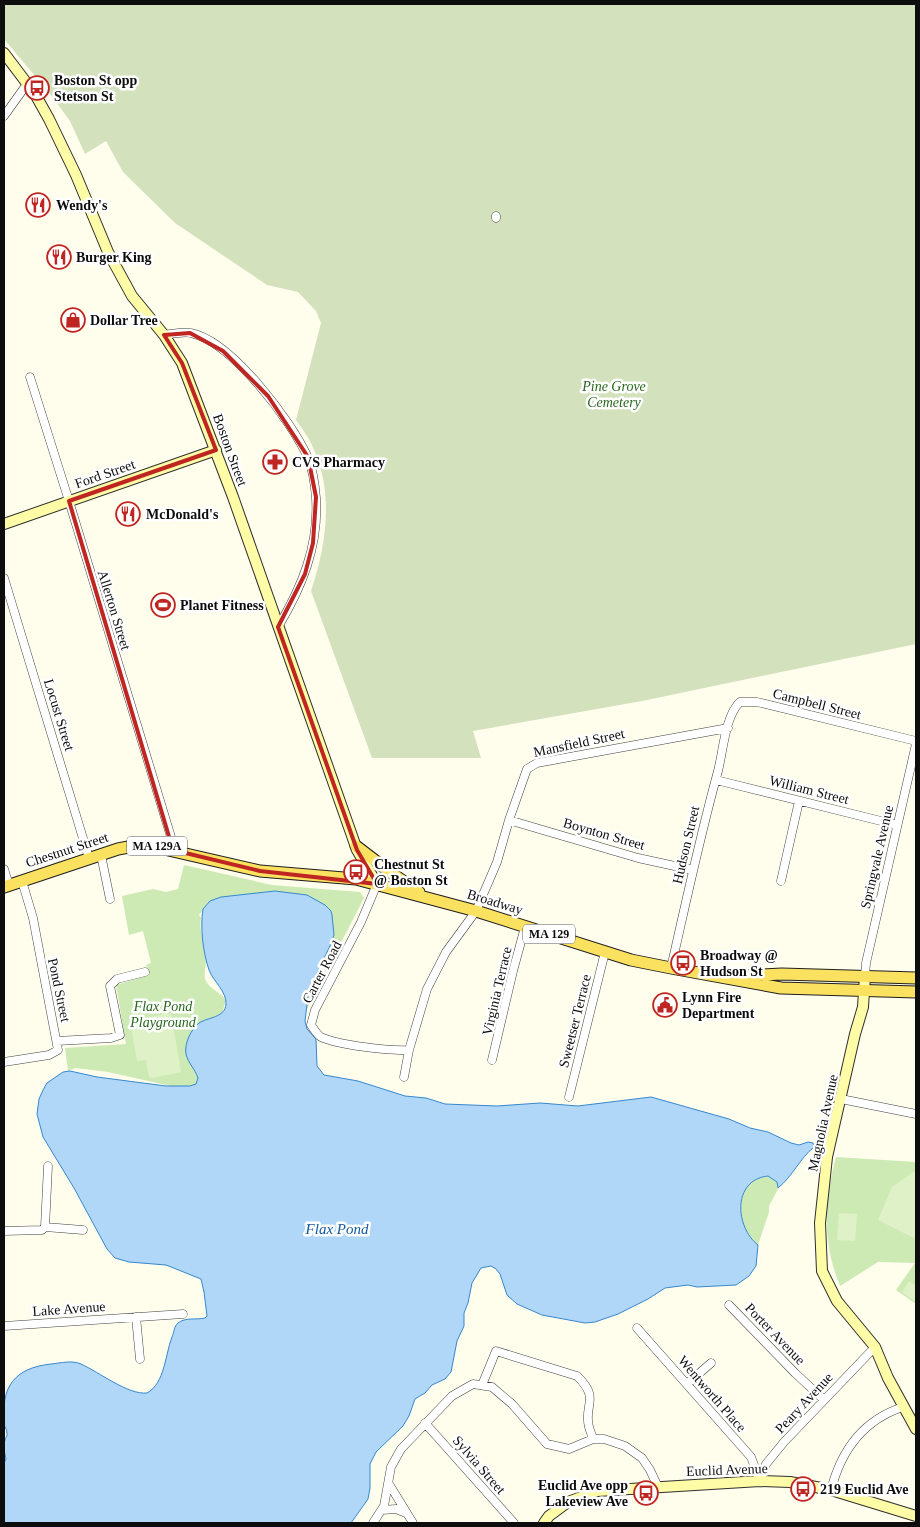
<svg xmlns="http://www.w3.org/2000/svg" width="920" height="1527" font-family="Georgia,serif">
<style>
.green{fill:#cdeab5}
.cemetery{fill:#d3e1bd}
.pitch{fill:#dff1c7}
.water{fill:#b0d7f7;stroke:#3587d0}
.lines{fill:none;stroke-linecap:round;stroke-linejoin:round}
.street-casing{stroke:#404040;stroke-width:9}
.secondary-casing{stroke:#2f2f2f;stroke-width:12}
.primary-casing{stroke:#1e1e1e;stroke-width:13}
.street{stroke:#fff;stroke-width:8}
.secondary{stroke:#fffca7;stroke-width:10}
.primary{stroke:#fbe160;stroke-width:11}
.marked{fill:none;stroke:#bf2622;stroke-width:4;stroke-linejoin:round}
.labels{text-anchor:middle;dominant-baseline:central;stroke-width:5;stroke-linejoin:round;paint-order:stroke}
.shield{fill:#fff;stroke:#565656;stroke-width:1}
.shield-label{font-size:12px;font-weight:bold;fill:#0d0d0d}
.poi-label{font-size:14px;font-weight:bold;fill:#0d0d0d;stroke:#fff;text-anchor:start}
.park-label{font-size:14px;font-style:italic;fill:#26661c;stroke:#fff}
.street-label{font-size:14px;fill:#0d0d0d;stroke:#fff}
.water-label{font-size:15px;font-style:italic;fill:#1459a1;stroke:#fff}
</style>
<rect width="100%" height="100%" fill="#fffdec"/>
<path class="green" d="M184 865 272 885 360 892 364 898 306 1011 203 910 199 915 201 918C198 933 207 946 206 961 206 968 203 975 206 981 209 988 221 993 226 1000L203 1075 193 1091 108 1072 75 1068 68 1071 65 1048 126 1044 116 985 149 975 146 965 151 963 143 931 129 935 122 896 153 889 166 892 178 889Z
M836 1157 916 1162V1304L896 1290 915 1263 878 1262 840 1286C822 1241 824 1203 836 1157Z
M768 1176 777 1182 778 1189 769 1206V1212L758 1245C741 1232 734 1202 749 1183 754 1178 762 1177 768 1176Z"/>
<path class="cemetery" d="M4 4H916V644L642 701 473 731 481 758H372L311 591C326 547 334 494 314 450 310 439 303 430 296 420L321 323 316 311 298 292 267 285 175 223 123 172 106 141 85 154 70 121 51 95 4 39Z"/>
<path class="pitch" d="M171 1013 181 1072 152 1078 149 1077 146 1060 137 1061 130 1021Z
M916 1170V1239L878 1220 892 1187Z
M839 1213 857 1214 855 1241 837 1240Z
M909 1281 916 1286V1302L902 1292Z"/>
<path class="water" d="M275 891 307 895 325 905 331 911 332 915 334 935 330 946 313 981 308 996 305 1021 307 1029 316 1039 317 1066 324 1075 358 1081 405 1096 426 1098 445 1104 497 1106 540 1103 578 1106 651 1097 729 1119 750 1128 768 1132 791 1143 799 1145 808 1142 813 1143 814 1147C800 1158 793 1176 778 1188L777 1182 768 1176C732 1180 735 1227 758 1245L756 1266 749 1276 736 1285 697 1287 688 1285 665 1288 648 1299 618 1314 595 1322 585 1323 542 1315 517 1304 507 1295 500 1274 496 1269 491 1266 481 1268 472 1283 468 1303 464 1313V1326L457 1341 451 1372 445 1379 432 1385 425 1393 415 1399 409 1416 403 1426 376 1452 370 1464V1488L368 1499 351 1523H4V1463L6 1459C5 1453 2 1446 5 1440 6 1436 7 1438 7 1433 7 1429 4 1427 4 1423 1 1387 14 1368 51 1364 61 1363 72 1360 81 1364 99 1372 128 1395 147 1393 165 1383 165 1355 172 1337 174 1333 174 1326 178 1323 185 1317 197 1320 205 1318L207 1316 204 1292 201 1279 166 1265 129 1262 115 1258 107 1249 74 1188 43 1137 37 1114 39 1099 43 1090 47 1083 63 1072 70 1071 97 1077 166 1086H190L196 1084 198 1078C195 1069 188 1063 186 1054 184 1044 191 1029 199 1023 208 1017 225 1018 226 1004 227 992 213 981 209 970 203 952 200 928 203 909L210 901 221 897Z"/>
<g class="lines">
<g class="street-casing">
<path id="street" d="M4 116 27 84
M496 218V216
M164 335C172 334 183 331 191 333 231 341 292 421 308 458 313 470 315 485 316 498 319 546 302 587 278 627
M30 377 69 501 171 837 173 850
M4 578 89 858
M716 780 897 825
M509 820 638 858 693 870
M101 855 110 899
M4 869 9 885
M781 881 799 801
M377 884 361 922 315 1010 311 1025C314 1029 317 1035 321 1037 337 1045 390 1051 409 1050L427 989 446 952 476 911 497 862 509 820 527 769 537 763 728 728
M671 968C686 902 700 836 718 771 723 752 725 716 740 702H757L916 741
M865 976 866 963 916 744
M57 1041 111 1038 120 1035 110 986 117 979 145 972
M492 1060 513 971 525 927
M4 1062 49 1055 58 1050 33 918 22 881
M404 1077 409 1050
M569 1097 605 952
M841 1099 916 1114
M45 1227 48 1166
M4 1231 42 1230 45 1227 83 1230
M729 1305 795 1373 824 1400
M136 1317 140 1359
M4 1326 183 1314
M637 1328 751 1457 760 1481
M687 1384 711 1363
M482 1385 496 1351 577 1376C601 1399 583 1405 589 1427 590 1431 592 1435 593 1439
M425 1423 514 1523
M760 1481 766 1464 784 1442 875 1347
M389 1484 413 1523
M831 1490C841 1451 863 1420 903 1407
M382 1510 396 1509 406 1513
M373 1523 384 1506 391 1467 401 1449 452 1396 473 1384 492 1387 512 1404 547 1444 569 1449 593 1439H604L625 1446 642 1458 650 1470 658 1487"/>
</g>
<g class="secondary-casing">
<path id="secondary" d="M4 53 35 94 49 119 76 175 108 252 132 296 164 335 182 363 233 497 357 850 377 884
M4 524 216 450
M865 976 863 1007 855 1034 827 1157 820 1223 822 1271 837 1301 875 1347 888 1378 916 1429
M544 1523 549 1516 568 1502 597 1491 760 1481 790 1482 831 1490 916 1516"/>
</g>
<g class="primary-casing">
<path id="primary" d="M356 846 390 872 419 892
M4 887 118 849 139 845 151 846 260 871 356 879 476 911 631 960 671 968 781 988 916 992
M741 976 782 974 916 978"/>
</g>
<use href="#street" class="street"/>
<use href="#secondary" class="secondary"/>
<use href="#primary" class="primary"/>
</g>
<path class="marked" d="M190 333 223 351 268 396 308 457 316 497 313 543 305 574 278 627 357 850 377 884 260 871 173 850 69 501 216 450 182 363 164 335Z"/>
<defs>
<g id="bus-ring" transform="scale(1.25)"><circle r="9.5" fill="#fff" stroke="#bf2622" stroke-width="1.5"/><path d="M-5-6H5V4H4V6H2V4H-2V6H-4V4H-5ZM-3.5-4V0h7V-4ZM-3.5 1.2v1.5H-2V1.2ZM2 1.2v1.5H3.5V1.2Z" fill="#bf2622"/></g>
<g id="restaurant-ring" transform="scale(1.25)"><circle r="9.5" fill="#fff" stroke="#bf2622" stroke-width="1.5"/><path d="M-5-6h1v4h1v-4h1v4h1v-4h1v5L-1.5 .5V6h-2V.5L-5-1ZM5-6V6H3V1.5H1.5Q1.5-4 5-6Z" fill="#bf2622"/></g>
<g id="shop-ring" transform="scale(1.25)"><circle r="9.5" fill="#fff" stroke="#bf2622" stroke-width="1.5"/><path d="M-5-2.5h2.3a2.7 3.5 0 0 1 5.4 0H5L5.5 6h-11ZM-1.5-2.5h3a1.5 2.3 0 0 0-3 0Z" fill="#bf2622"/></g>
<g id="pharmacy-ring" transform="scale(1.25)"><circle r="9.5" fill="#fff" stroke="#bf2622" stroke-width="1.5"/><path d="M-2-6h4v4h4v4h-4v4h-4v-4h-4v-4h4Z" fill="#bf2622"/></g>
<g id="stadium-ring" transform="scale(1.25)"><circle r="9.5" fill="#fff" stroke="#bf2622" stroke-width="1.5"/><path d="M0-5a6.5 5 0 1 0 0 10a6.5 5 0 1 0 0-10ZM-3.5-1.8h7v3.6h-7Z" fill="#bf2622"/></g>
<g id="civic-ring" transform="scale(1.25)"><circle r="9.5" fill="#fff" stroke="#bf2622" stroke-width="1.5"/><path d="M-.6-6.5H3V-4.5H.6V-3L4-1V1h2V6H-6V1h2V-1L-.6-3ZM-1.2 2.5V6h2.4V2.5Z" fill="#bf2622"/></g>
</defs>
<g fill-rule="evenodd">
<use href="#bus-ring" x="37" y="88"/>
<use href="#restaurant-ring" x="38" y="205"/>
<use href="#restaurant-ring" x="59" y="257"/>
<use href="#shop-ring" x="73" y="320"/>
<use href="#pharmacy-ring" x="275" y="462"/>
<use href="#restaurant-ring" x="128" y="514"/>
<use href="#stadium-ring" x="163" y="605"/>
<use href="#bus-ring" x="356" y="872"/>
<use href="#bus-ring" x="683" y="963"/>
<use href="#civic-ring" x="665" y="1005"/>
<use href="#bus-ring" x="803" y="1489"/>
<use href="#bus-ring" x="646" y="1493"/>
</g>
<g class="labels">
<g class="shield">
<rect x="127" y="836.5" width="60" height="19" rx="4"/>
<rect x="523" y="924.5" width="52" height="19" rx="4"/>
</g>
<g class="shield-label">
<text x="157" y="846">MA 129A</text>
<text x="549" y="934">MA 129</text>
</g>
<g class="poi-label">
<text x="54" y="80">Boston St opp<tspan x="54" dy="16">Stetson St</tspan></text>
<text x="56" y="205">Wendy's</text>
<text x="76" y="257">Burger King</text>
<text x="90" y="320">Dollar Tree</text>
<text x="292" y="462">CVS Pharmacy</text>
<text x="146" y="514">McDonald's</text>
<text x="180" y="605">Planet Fitness</text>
<text x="374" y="864">Chestnut St<tspan x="374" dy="16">@ Boston St</tspan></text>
<text x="700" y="955">Broadway @<tspan x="700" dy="16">Hudson St</tspan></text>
<text x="682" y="997">Lynn Fire<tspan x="682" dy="16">Department</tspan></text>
<text x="628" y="1485" text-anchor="end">Euclid Ave opp<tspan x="628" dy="16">Lakeview Ave</tspan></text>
<text x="820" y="1489">219 Euclid Ave</text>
</g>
<g class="park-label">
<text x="614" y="386">Pine Grove<tspan x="614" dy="16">Cemetery</tspan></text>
<text x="163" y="1006">Flax Pond<tspan x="163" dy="16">Playground</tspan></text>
</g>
<g class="street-label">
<text transform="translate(230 450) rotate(70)">Boston Street</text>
<text transform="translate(105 474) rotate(-19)">Ford Street</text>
<text transform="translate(114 610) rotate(73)">Allerton Street</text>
<text transform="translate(817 704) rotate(14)">Campbell Street</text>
<text transform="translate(59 715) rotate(73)">Locust Street</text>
<text transform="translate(579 743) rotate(-12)">Mansfield Street</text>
<text transform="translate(809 790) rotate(14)">William Street</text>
<text transform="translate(604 834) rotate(16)">Boynton Street</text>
<text transform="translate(686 845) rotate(-77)">Hudson Street</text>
<text transform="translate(67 850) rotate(-18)">Chestnut Street</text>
<text transform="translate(877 857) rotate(-77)">Springvale Avenue</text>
<text transform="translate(495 902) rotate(17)">Broadway</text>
<text transform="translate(322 972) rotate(-62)">Carter Road</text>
<text transform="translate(59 990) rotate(78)">Pond Street</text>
<text transform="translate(497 991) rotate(-77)">Virginia Terrace</text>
<text transform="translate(575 1021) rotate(-76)">Sweetser Terrace</text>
<text transform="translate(823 1123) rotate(-78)">Magnolia Avenue</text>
<text transform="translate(69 1309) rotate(-4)">Lake Avenue</text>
<text transform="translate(775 1334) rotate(46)">Porter Avenue</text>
<text transform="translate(712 1394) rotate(49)">Wentworth Place</text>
<text transform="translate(804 1403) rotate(-47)">Peary Avenue</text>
<text transform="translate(479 1465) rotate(49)">Sylvia Street</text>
<text transform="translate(727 1470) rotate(-2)">Euclid Avenue</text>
</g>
<g class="water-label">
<text x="337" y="1229">Flax Pond</text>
</g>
</g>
<rect width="920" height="1527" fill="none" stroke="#0d0d0d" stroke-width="10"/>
</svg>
